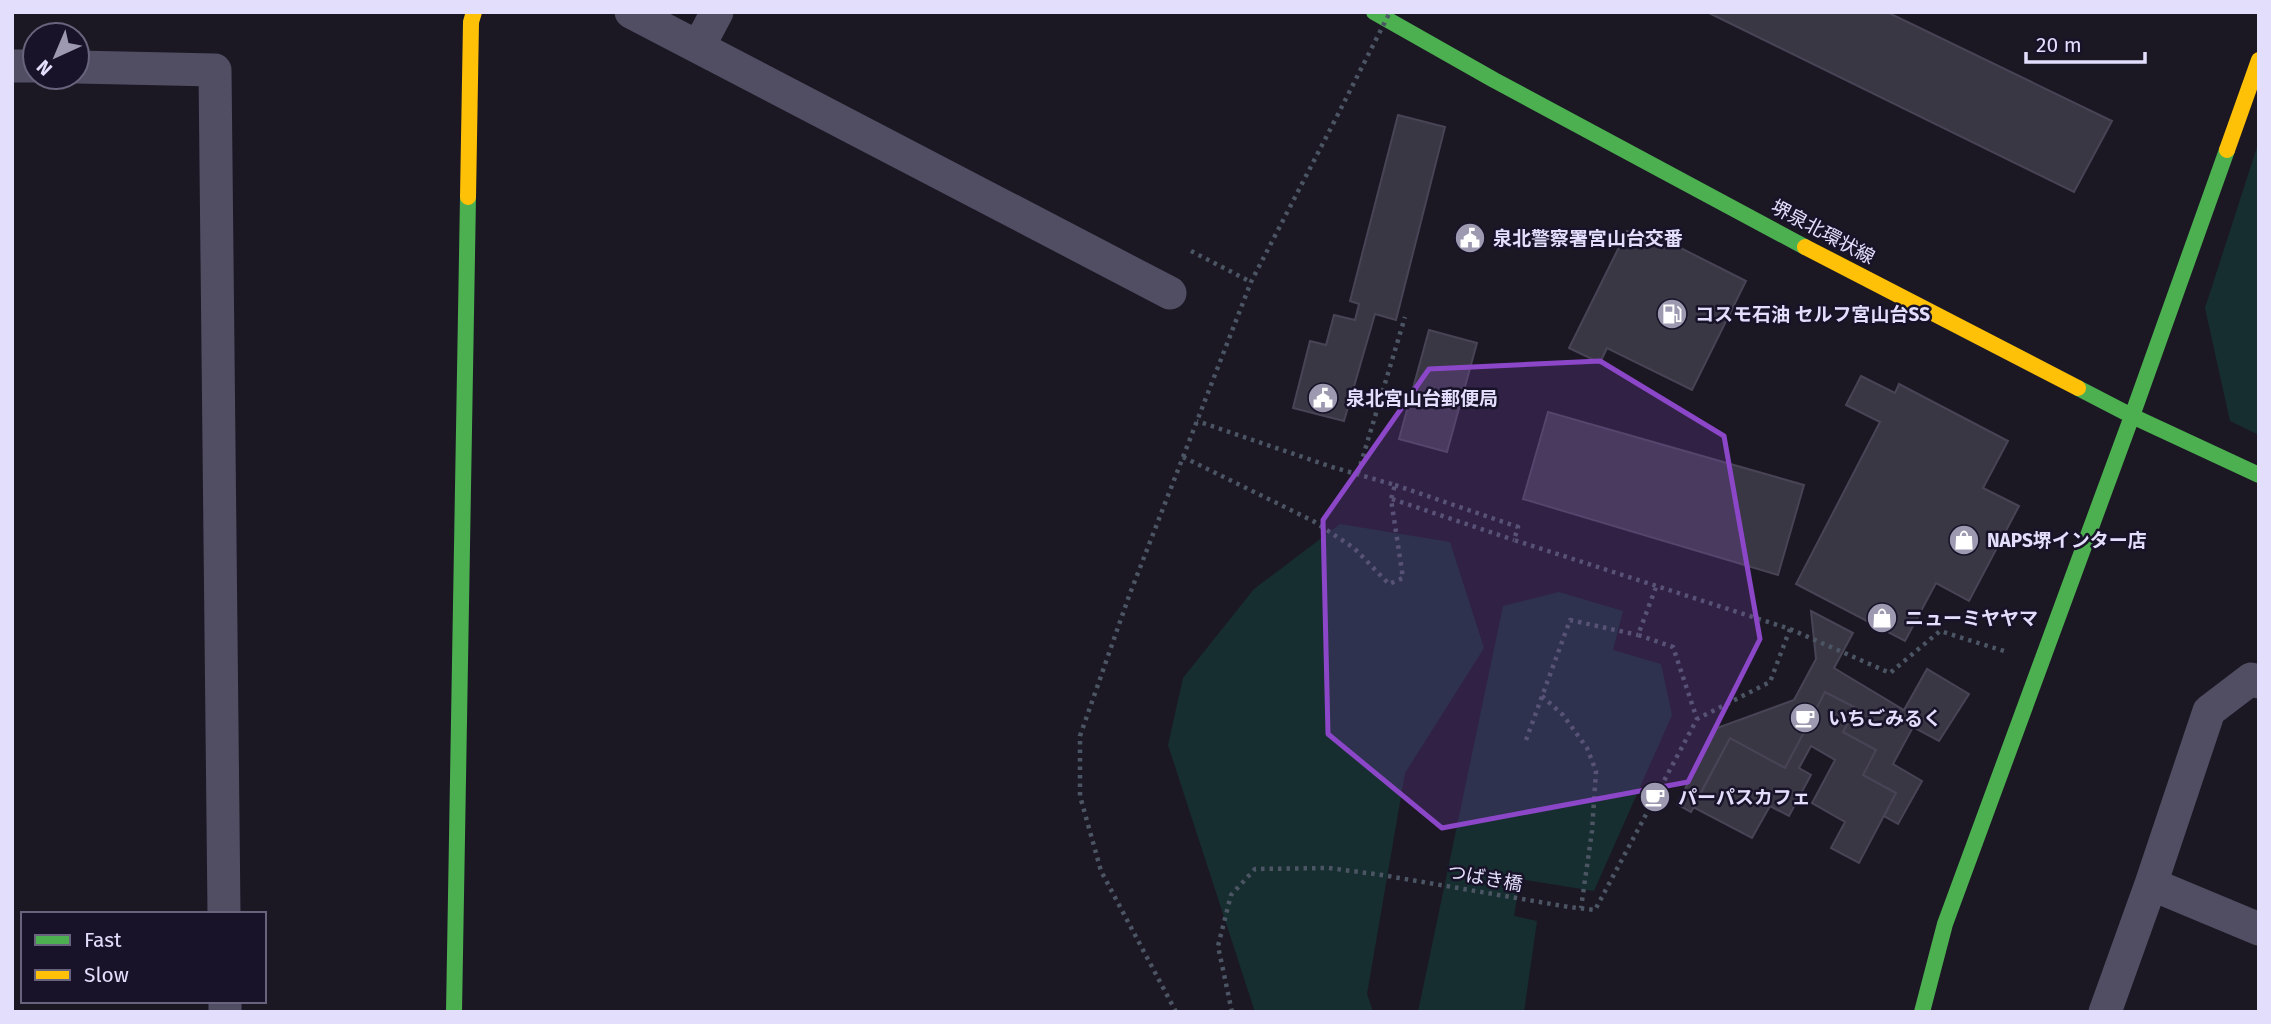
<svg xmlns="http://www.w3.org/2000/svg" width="2271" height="1024" font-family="'Fira Sans','Noto Sans JP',sans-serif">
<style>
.green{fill:#172e30}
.building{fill:#3a3745;stroke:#484456;stroke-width:2}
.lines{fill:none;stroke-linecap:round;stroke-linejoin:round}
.path{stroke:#4b5563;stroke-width:4.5;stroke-dasharray:3.5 5;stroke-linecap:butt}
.street{stroke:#514e64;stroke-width:33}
.fast{stroke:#4caf50;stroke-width:16}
.slow{stroke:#ffc107;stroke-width:16}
.path-bridge{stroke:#4b5563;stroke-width:4.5;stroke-dasharray:3.5 5;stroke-linecap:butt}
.marked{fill:#8b47c8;fill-opacity:0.2;stroke:#8b47c8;stroke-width:5;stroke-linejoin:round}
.labels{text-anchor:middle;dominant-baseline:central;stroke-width:5;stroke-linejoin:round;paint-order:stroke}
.street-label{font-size:19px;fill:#e3defc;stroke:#181329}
.poi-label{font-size:19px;font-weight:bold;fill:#e3defc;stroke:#181329;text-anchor:start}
</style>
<rect width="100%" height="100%" fill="#1b1824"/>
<path class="green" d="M2259 141V435L2230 421 2205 308Z
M1340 524 1450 542 1484 648 1405 773 1367 994 1373 1012H1255L1168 745 1183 678 1254 589Z
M1559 592 1623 611 1613 650 1661 664 1672 715 1594 891 1520 879 1514 916 1537 921 1524 1012H1418L1503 606Z"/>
<path class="building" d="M1707 12H1887L2112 121 2074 192Z
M1398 115 1445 127 1396 320 1375 314 1344 421 1293 408 1310 341 1326 345 1334 315 1355 320 1359 304 1350 301Z
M1627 231 1651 244 1655 235 1746 281 1692 390 1607 348 1600 363 1569 348Z
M1429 330 1477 343 1447 452 1399 439Z
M1861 376 1895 393 1899 384 2008 441 1983 488 2019 506 1969 601 1936 583 1905 641 1796 584 1880 422 1846 405Z
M1548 412 1804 485 1778 575 1523 499Z
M1811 611 1853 633 1834 668 1904 710 1927 669 1969 694 1939 741 1913 727 1893 764 1922 781 1898 824 1884 816 1896 793 1863 775 1876 750 1843 732 1856 708 1825 692 1785 768 1730 738 1691 812 1677 804 1717 728 1794 700 1816 659Z
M1825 692 1856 708 1843 732 1876 750 1863 775 1896 793 1859 863 1831 848 1845 822 1812 803 1835 760 1811 746 1799 768 1811 775 1789 816 1770 806 1752 838 1693 807 1730 738 1785 768Z"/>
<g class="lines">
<path class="path" d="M1191 251 1251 282
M1183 457 1313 521 1354 548 1389 584 1403 578 1391 499 1395 485 1332 467 1197 421
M1358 473 1405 317
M1395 485 1518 527 1514 540 1790 629 1770 682 1697 719
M1392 499 1514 540
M1790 629 1890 673 1940 631 2004 651
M1542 696 1563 715 1587 748 1596 771 1592 831 1581 908
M1526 740 1570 620 1638 635
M1176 1012 1101 871 1080 796V736L1129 596 1251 282 1333 124
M1232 1012 1218 946 1231 895 1255 869 1329 868 1382 875 1569 907 1595 910 1697 719 1673 647 1638 635 1656 587"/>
<path class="street" d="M631 12 1170 293
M699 46 717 12
M12 66H35
M77 67 215 70 224 914
M2151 884 2259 929
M225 1001V1012
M2105 1012 2151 884 2209 711 2251 679 2259 682"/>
<path class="fast" d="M1374 12 1494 80 1805 247
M2078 388 2132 416 2259 475
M454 1012 468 197
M1922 1012 1945 924 2132 416 2227 150"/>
<path class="slow" d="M2227 150 2259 60
M468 197 471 22 474 12
M1805 247 2078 388"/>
<path class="path-bridge" d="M1333 124 1390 12"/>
</g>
<path class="marked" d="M1600 361 1724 436 1760 639 1688 782 1442 828 1328 734 1323 520 1429 369Z"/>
<defs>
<g id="civic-disc" transform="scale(1.575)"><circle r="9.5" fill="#9d99b0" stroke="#181329"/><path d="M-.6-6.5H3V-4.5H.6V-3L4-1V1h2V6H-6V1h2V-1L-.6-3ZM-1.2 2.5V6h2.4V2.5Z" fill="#fff"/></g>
<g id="fuel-disc" transform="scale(1.575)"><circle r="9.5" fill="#9d99b0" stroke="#181329"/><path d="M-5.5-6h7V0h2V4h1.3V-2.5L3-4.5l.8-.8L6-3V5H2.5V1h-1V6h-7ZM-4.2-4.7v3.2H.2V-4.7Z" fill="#fff"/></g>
<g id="shop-disc" transform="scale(1.575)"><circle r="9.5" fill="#9d99b0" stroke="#181329"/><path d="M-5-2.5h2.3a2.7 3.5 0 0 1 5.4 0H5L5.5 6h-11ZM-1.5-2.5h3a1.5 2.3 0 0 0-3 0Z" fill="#fff"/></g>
<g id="cafe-disc" transform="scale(1.575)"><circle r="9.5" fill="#9d99b0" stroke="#181329"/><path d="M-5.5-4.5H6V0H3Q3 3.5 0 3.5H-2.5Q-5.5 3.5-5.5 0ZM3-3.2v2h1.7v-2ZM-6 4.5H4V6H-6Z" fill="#fff"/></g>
</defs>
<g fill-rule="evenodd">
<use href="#civic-disc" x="1470" y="238"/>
<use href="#fuel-disc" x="1672" y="314"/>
<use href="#civic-disc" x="1323" y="398"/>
<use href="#shop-disc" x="1964" y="540"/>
<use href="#shop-disc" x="1882" y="618"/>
<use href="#cafe-disc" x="1805" y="718"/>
<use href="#cafe-disc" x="1655" y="797"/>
</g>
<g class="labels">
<g class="street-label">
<text transform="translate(1823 232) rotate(28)">堺泉北環状線</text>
<text transform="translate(1485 878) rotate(10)">つばき橋</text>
</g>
<g class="poi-label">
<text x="1493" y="238">泉北警察署宮山台交番</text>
<text x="1695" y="314">コスモ石油 セルフ宮山台SS</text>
<text x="1346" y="398">泉北宮山台郵便局</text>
<text x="1987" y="540">NAPS堺インター店</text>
<text x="1905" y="618">ニューミヤヤマ</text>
<text x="1828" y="718">いちごみるく</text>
<text x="1678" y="797">パーパスカフェ</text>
</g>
</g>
<rect width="2271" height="1024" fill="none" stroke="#e3defc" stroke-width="28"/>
<rect x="21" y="912" width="245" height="91" fill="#181329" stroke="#69647d" stroke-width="2"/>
<rect x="35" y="935" width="35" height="10" fill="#4caf50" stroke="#69647d" stroke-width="2"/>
<text x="84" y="947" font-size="21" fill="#e3defc">Fast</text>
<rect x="35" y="970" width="35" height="10" fill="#ffc107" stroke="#69647d" stroke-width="2"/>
<text x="84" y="982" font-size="21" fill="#e3defc">Slow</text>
<g transform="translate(56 56) rotate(224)"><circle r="33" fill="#181329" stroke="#69647d" stroke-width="2"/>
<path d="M0-5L12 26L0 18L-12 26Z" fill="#9d99b0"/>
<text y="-10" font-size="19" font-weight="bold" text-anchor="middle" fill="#e3defc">N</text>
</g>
<path d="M2026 52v10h119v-10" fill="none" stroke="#e3defc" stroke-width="3.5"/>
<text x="2036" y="52" font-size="21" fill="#e3defc" stroke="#181329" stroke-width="5" paint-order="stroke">20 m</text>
</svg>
